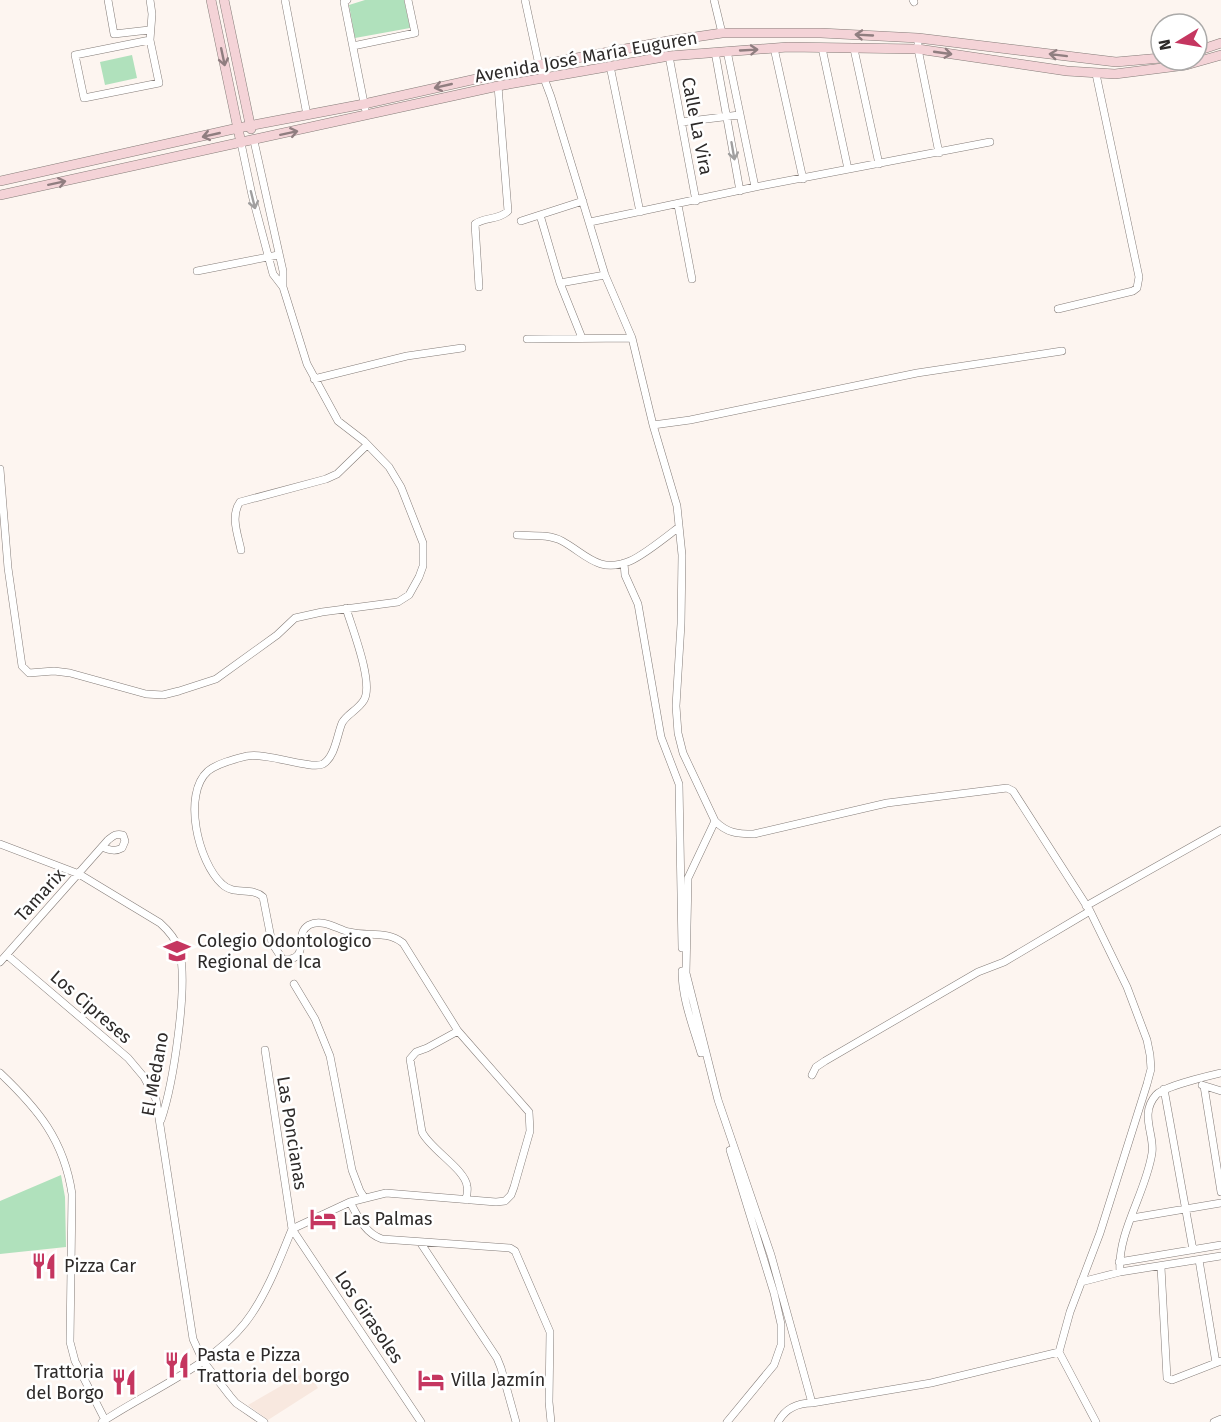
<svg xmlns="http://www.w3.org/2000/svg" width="1221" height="1422" font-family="'Fira Sans',sans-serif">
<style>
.built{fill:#f8e8df}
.green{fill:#b0e1bc}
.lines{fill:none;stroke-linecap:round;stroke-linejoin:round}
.street-casing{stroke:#847c78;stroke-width:8}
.secondary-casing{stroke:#847c78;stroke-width:10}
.street{stroke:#fff;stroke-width:7}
.secondary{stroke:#f4d3d7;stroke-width:9}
.oneway{stroke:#907e80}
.oneway2{stroke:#a09f9f}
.labels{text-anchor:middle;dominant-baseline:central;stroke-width:5;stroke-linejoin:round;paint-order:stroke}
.street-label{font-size:18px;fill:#2d2a29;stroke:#fff}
.poi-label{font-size:18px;fill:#2d2a29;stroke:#fff;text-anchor:start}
</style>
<rect width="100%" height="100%" fill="#fdf5f0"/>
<path class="built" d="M307 1371 318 1388 268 1420 248 1405Z"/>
<path class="green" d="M365 0H404L410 28 355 38 349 5Z
M132 55 137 78 105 85 100 62Z
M61 1175 65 1197 66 1247 0 1254V1201Z"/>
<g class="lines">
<g class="street-casing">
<path id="street" d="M108 0 114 34 149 30
M150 0 152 14 150 40 159 83 84 98 75 55 150 40
M285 0 307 115
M347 0 344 2 365 108
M525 0 539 65 551 97 605 275 632 338 653 425 677 506 682 555 681 624 676 706 678 733 683 753 715 821 688 878 686 973 718 1100 771 1255 812 1403C797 1403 785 1409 778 1422
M714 0 722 33
M913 0 914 2
M918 38V49L939 153
M353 46 415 33 408 0
M774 48 803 179
M822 48 848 169
M854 49 879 164
M727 51 755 187
M715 52 740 191
M669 56 696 201
M610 66 640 212
M682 122 739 115
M254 141 283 271V287
M678 205 692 279
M540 215 560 283 582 338
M521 221 583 201
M590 222 755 187 990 142
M197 271 278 255
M560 283 605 275
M479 287 475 224C484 217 499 220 508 211L498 86
M1058 309 1133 291 1137 288 1139 277 1096 74
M527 339 632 338
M314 379 407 356 462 348
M653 425 690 420 917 373 1062 351
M0 469 8 568 22 666 29 673 54 671 70 673 146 694 163 695 179 691 216 679 277 635 295 618 322 612 398 602 409 595 419 577 423 566V543L401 487 389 467 364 441 338 421 307 364 283 287 273 274 252 195 241 143
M517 535C532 536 549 534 562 541 586 554 598 574 630 561 644 555 666 537 679 527
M241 550C238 535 230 516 240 502L326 479 337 474 367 445
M624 563 625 575 638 604 661 737 679 784 682 948
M346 608C352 628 374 683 364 700 358 710 347 714 342 723 337 735 335 757 323 764 311 770 266 752 247 756 235 759 218 763 208 771 182 794 198 862 222 884 234 896 251 886 263 897L272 943 283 960C313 959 292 935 309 925 322 918 337 929 349 932 368 937 386 930 403 943L458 1031 529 1112 530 1131 514 1187 511 1195 505 1201 496 1202 386 1193 350 1202 292 1229 421 1422
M715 821C727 833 737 834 754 834L887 803 1007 788 1013 791 1090 911
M0 844 79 874 160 923C169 931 175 938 179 949 189 984 173 1085 161 1120
M1086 906 1221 830
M7 955 128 1058 144 1077 156 1099 193 1339 203 1361 230 1396 236 1403 264 1422
M0 962 108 840C113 836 116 833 123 835L125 841 122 848C115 852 110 850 102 847
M682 971C682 999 693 1026 701 1053
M294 984 315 1019 330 1056 352 1170 360 1191 364 1197
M458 1031 427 1048 416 1052 410 1059 422 1132C430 1149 465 1169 467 1186 468 1190 467 1195 466 1200
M0 1073C38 1109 64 1140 72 1194L70 1342 75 1361 105 1420
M1202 1085 1221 1091
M1204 1086 1221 1192
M1164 1089 1193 1250
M350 1202C358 1217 365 1233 382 1239L510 1248 515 1251 550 1332 549 1402 551 1422
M1132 1218 1221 1203
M420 1242 497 1358 501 1368 516 1422
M1199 1260 1216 1363
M1119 1262 1221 1245
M1161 1267 1167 1378 1172 1380 1221 1361
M1120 1272C1117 1232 1146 1193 1152 1153 1155 1135 1139 1114 1156 1095 1163 1087 1208 1076 1221 1073
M1081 1282 1120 1272 1221 1256
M1059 1352 1096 1422
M812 1403 931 1383 1059 1352 1070 1312 1100 1233 1147 1084 1151 1069 1150 1055 1147 1040 1127 987 1090 911 1004 962 978 972 825 1061 816 1067 812 1075
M102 1422C148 1391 210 1367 245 1323 265 1298 280 1259 292 1229L265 1050
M727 1422 774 1365 781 1345V1324L774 1293 730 1150
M1214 1422 1221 1419"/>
</g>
<g class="secondary-casing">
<path id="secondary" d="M211 0 241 143
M224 0 251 129
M1197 51 1221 43
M0 181 238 128 364 104 539 65 668 41 722 33H821L918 38 1116 62 1161 58
M0 195 498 86 669 56 788 47 918 49 1067 71 1115 74 1186 65 1221 55"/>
</g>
<use href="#street" class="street"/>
<use href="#secondary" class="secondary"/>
</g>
<defs><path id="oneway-shaft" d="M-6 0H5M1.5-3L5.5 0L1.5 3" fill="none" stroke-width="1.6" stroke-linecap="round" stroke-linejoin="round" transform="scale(1.5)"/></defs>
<g class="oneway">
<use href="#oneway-shaft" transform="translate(864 35) rotate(-177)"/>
<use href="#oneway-shaft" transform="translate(749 50) rotate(-3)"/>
<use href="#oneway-shaft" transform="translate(943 53) rotate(8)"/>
<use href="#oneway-shaft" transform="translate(1058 55) rotate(-173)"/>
<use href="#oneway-shaft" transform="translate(223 57) rotate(78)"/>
<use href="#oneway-shaft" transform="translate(443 86) rotate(167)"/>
<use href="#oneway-shaft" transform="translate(289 133) rotate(-12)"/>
<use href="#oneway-shaft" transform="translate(211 135) rotate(167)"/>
<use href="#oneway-shaft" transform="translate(57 183) rotate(-12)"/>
</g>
<g class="oneway2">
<use href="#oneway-shaft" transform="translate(733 151) rotate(80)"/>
<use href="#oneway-shaft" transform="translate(253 200) rotate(76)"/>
</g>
<defs>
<g id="university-bare" transform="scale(2.07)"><path d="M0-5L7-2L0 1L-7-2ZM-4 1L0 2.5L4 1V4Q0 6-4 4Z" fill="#c53660" stroke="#fff" stroke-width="2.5" paint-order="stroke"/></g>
<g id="hotel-bare" transform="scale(2.07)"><path d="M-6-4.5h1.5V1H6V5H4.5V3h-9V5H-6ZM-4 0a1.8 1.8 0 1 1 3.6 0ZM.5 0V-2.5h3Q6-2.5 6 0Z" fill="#c53660" stroke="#fff" stroke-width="2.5" paint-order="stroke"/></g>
<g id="restaurant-bare" transform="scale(2.07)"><path d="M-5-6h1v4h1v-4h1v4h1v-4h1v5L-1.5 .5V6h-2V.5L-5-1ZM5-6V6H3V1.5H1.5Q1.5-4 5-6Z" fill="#c53660" stroke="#fff" stroke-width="2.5" paint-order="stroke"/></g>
</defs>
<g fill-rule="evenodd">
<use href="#university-bare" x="177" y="951"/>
<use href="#hotel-bare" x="323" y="1219"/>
<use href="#restaurant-bare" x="44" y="1266"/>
<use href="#restaurant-bare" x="177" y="1365"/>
<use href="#hotel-bare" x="431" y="1380"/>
<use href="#restaurant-bare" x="124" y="1382"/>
</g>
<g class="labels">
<g class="street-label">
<text transform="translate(586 57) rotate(-10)">Avenida José María Euguren</text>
<text transform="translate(697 126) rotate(79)">Calle La Vira</text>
<text transform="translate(40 895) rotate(-48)">Tamarix</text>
<text transform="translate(91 1007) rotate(41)">Los Cipreses</text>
<text transform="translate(155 1074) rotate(-80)">El Médano</text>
<text transform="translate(292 1133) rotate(81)">Las Poncianas</text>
<text transform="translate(369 1317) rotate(56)">Los Girasoles</text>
</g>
<g class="poi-label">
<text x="197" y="941">Colegio Odontologico<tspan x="197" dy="21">Regional de Ica</tspan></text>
<text x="343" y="1219">Las Palmas</text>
<text x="64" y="1266">Pizza Car</text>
<text x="197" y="1355">Pasta e Pizza<tspan x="197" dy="21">Trattoria del borgo</tspan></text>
<text x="104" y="1372" text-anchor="end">Trattoria<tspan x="104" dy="21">del Borgo</tspan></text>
<text x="451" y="1380">Villa Jazmín</text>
</g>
</g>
<g transform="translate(1179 42) rotate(259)"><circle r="28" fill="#ffffff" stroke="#abaaa9" stroke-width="1.5"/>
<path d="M0-4.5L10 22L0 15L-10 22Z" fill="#c53660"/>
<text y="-9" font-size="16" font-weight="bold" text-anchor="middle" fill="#2d2a29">N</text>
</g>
</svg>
